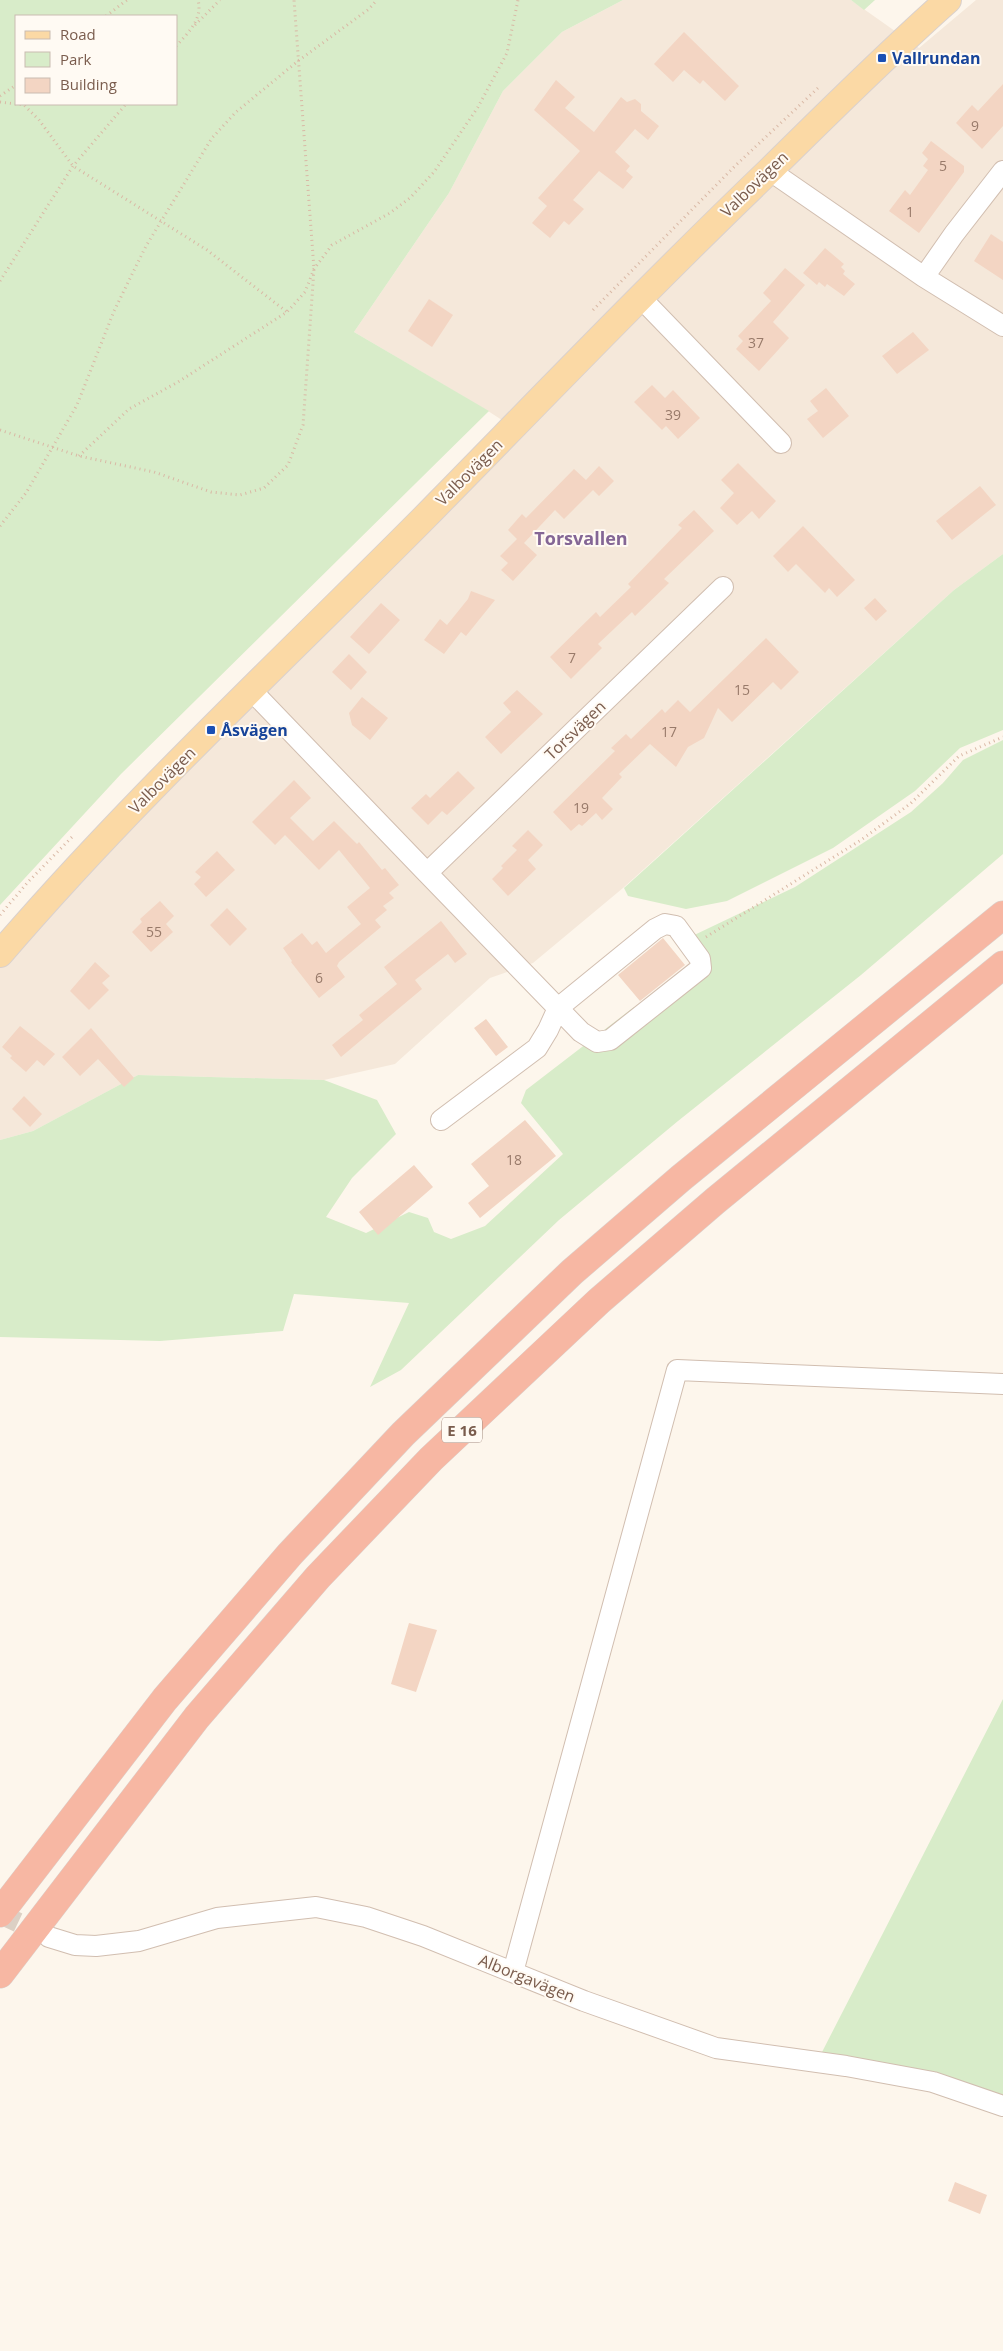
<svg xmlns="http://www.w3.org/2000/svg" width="1003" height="2351" font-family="'Open Sans',sans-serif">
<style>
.residential{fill:#f5e8da}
.green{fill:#d8ecc9;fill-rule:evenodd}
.building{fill:#f3d5c3}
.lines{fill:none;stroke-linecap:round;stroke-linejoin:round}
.minor-tunnel{stroke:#dcd0c4;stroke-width:20;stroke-dasharray:20 10;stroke-linecap:butt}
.minor-casing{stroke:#d1beb0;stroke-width:22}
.major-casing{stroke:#dad1cd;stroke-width:28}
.highway-casing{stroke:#dad1cd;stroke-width:29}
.path{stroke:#d9b8a5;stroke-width:3;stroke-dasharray:1 4;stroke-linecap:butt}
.minor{stroke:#fff;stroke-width:20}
.major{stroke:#fbd9a5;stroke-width:26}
.highway{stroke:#f7b7a3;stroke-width:28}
.transit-dot{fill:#1a4fb4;stroke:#fffaf3;stroke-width:2}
.labels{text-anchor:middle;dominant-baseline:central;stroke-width:4;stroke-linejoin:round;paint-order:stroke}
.number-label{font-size:14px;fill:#987a6a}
.shield{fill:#fffaf3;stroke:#a28b7f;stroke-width:1}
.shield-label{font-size:15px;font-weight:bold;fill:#7a5c4d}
.transit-label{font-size:16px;font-weight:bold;fill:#164399;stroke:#fffaf3;text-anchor:start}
.street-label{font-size:16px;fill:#7a5c4d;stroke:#fffaf3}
.neighbourhood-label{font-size:18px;font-weight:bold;fill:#846695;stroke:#fffaf3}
</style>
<rect width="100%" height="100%" fill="#fdf6ec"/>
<path class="residential" d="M623 0H851L919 48 976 0H1003V554L954 590 623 888 533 963 490 978 395 1064 324 1080 138 1075 33 1131 0 1140V963L519 431 488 411 354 332 449 193 503 91 562 32Z"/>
<path class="green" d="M0 0H623L562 32 503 91 449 193 354 332 489 411 121 774 0 905ZM16 16H176V104H16Z
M851 0H875L864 10Z
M1003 554V730L960 748 915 791 833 848 727 901 686 909 628 896 624 888 954 590Z
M1003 740V854L861 975 678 1121 559 1220 401 1370 370 1387 409 1303 294 1294 283 1331 160 1341 0 1337V1140L33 1131 138 1075 324 1080 377 1100 396 1134 352 1178 326 1217 366 1233 409 1212 428 1218 434 1232 451 1239 485 1226 563 1154 521 1103 526 1090 634 1007 643 1017 704 966 688 938 795 887 911 812 943 783 963 760Z
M1003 1699V2101L821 2054Z"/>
<path class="building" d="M684 32 739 86 725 101 703 80 700 84 684 70 673 82 654 64Z
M556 80 575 97 565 108 594 132 621 97 627 102 635 99 641 104V111L659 126 648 140 635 129 615 152 630 166 626 171 633 177 623 189 599 171 573 200 584 209 569 225 564 221 550 238 532 223 547 206 538 198 580 151 534 110Z
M1003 84V126L982 149 956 123 972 105 978 111Z
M931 141 964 166V172L919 233 889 211 905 190 910 195 928 170 923 166 928 159 922 153Z
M991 234 1003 242V280L974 261Z
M825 248 844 264 841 267 845 271 843 274 855 284 844 296 827 284 825 287 819 282 817 285 803 273Z
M785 268 805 285 773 322 789 338 759 371 736 349 743 341 738 336 771 301 763 293Z
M429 299 453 315 432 347 408 331Z
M913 332 929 350 897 374 882 356Z
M652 385 665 398 673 390 700 418 678 439 666 426 662 430 634 402Z
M826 388 849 416 823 438 807 419 818 411 810 401Z
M738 463 776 501 759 519 752 511 737 525 720 508 734 493 721 480Z
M599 466 614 481 599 496 593 490 564 519 555 510 524 543 537 555 513 581 501 570 508 563 500 556 517 539 508 530 522 514 526 518 574 469 586 480Z
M980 486 996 505 952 540 936 521Z
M694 510 714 531 664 579 669 583 635 616 632 612 598 644 602 648 571 679 550 657 596 612 600 617 631 587 628 584 682 528 678 525Z
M803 526 855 580 837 597 829 588 825 593 796 564 788 572 773 556Z
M471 591 495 600 466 636 461 632 444 654 424 640 440 619 447 625 468 599Z
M875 598 887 611 876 621 864 608Z
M381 603 400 620 369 654 350 637Z
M766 638 799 672 781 690 773 682 732 722 718 708 704 738 688 747 676 767 650 744 619 774 622 777 602 798 613 809 602 820 596 813 582 826 579 824 571 831 553 812 615 751 611 748 626 734 631 739 662 709 665 713 678 700 690 712Z
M349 654 367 672 351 690 332 672Z
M517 690 543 714 501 754 485 737 511 712 503 703Z
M362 697 388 718 370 740 352 725 349 713Z
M458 771 475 788 447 815 442 811 428 825 411 808 426 794 430 798Z
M294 780 311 798 290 818 313 841 334 821 357 844 359 842 382 870 385 868 399 885 389 893 394 898 383 906 387 910 375 920 381 927 339 962 337 966 345 977 319 998 291 962 292 961 283 948 302 933 312 945 317 941 326 953 361 924 347 907 370 888 339 850 319 870 285 835 275 845 252 822Z
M528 830 543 845 528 860 536 869 508 896 492 879 503 868 501 866 517 850 512 846Z
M217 851 235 870 206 897 194 884 201 877 195 872Z
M160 901 174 916 166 924 173 932 151 952 132 932 142 922 140 919Z
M227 908 247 929 230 946 210 925Z
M441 921 467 954 455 963 448 954 415 980 422 989 341 1057 332 1045 363 1020 359 1015 397 984 384 967Z
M663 938 685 965 640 1001 618 975Z
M95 962 110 976 102 983 109 990 89 1010 70 991Z
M486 1019 508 1047 496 1056 474 1028Z
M20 1026 55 1054 44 1066 37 1060 26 1072 10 1058 12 1056 2 1047Z
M91 1028 134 1078 124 1087 98 1059 80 1076 62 1057Z
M24 1096 42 1114 30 1127 12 1109Z
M525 1120 556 1156 480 1218 468 1203 489 1186 471 1164Z
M414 1165 433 1187 378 1235 359 1212Z
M409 1623 437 1630 416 1692 391 1684Z
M955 2182 987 2195 980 2214 948 2201Z"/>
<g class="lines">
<path class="minor-tunnel" d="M0 1914 45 1935"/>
<g class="minor-casing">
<path id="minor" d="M769 170 924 277 1003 326
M924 277 954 234 1003 171
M640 297 781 443
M251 690 427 873 723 587
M427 873 581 1032 597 1042 610 1040 701 968 700 959 676 926 665 924 655 929 558 1008 548 1030 537 1048 441 1120
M49 1937 75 1945 96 1946 139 1941 217 1918 316 1907 366 1917 423 1936 584 2001 716 2048 846 2066 933 2082 1003 2106
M513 1972 677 1370 1003 1384"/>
</g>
<g class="major-casing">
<path id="major" d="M0 954C132 800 281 662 424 518 539 401 653 282 772 168 830 111 887 54 948 0"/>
</g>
<g class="highway-casing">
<path id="highway" d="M0 1913 165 1699 290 1554 403 1434 572 1272 681 1178 1003 915
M0 1974 197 1717 318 1577 431 1459 599 1301 715 1201 1003 965"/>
</g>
<path class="path" d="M106 16 127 0
M195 25 220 0
M176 46C188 33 203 19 198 0
M0 96 16 85
M0 102 24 105 39 120 73 166 207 250 287 312
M0 281 73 166 126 104
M593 310 735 166 818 88
M0 430 79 456 154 472 211 492 240 495 264 488 288 465 303 425 314 269 294 0
M79 456 129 409 178 382 287 312 305 292 314 269 332 245 390 213 410 198 434 172 478 107 507 53 518 0
M0 526 26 493 77 405 114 311 146 246 212 138 236 112 298 61 369 9 377 0
M0 915 28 882 72 837
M706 937 861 840 910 804 959 756 1003 737"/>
<use href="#minor" class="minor"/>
<use href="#major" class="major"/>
<use href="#highway" class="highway"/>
</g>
<g class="transit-dot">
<rect x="877" y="53" width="10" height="10" rx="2.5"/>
<rect x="206" y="725" width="10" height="10" rx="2.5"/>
</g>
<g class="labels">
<g class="number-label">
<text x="975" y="125">9</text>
<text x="943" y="165">5</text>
<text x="910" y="211">1</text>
<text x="756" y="342">37</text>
<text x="673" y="414">39</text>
<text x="572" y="657">7</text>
<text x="742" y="689">15</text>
<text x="669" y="731">17</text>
<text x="581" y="807">19</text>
<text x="154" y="931">55</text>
<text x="319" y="977">6</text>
<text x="514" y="1159">18</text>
</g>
<rect class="shield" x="442" y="1417.5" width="40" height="25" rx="4"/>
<g class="shield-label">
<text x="462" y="1430">E 16</text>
</g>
<g class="transit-label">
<text x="892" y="58">Vallrundan</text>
<text x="221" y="730">Åsvägen</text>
</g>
<g class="street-label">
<text transform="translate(754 184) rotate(-44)">Valbovägen</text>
<text transform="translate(469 472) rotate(-45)">Valbovägen</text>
<text transform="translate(575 730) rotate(-44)">Torsvägen</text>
<text transform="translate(162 780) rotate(-45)">Valbovägen</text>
<text transform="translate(527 1978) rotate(22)">Alborgavägen</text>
</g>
<g class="neighbourhood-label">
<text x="581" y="538">Torsvallen</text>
</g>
</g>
<rect x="15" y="15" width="162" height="90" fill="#fffaf3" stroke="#cabbb1"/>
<rect x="25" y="31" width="25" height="8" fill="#fbd9a5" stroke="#cabbb1"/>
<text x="60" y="40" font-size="15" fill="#7a5c4d">Road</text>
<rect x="25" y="52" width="25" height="15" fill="#d8ecc9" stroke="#cabbb1"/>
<text x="60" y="65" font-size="15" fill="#7a5c4d">Park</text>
<rect x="25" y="78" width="25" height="15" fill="#f3d5c3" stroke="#cabbb1"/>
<text x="60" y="90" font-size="15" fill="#7a5c4d">Building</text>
</svg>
